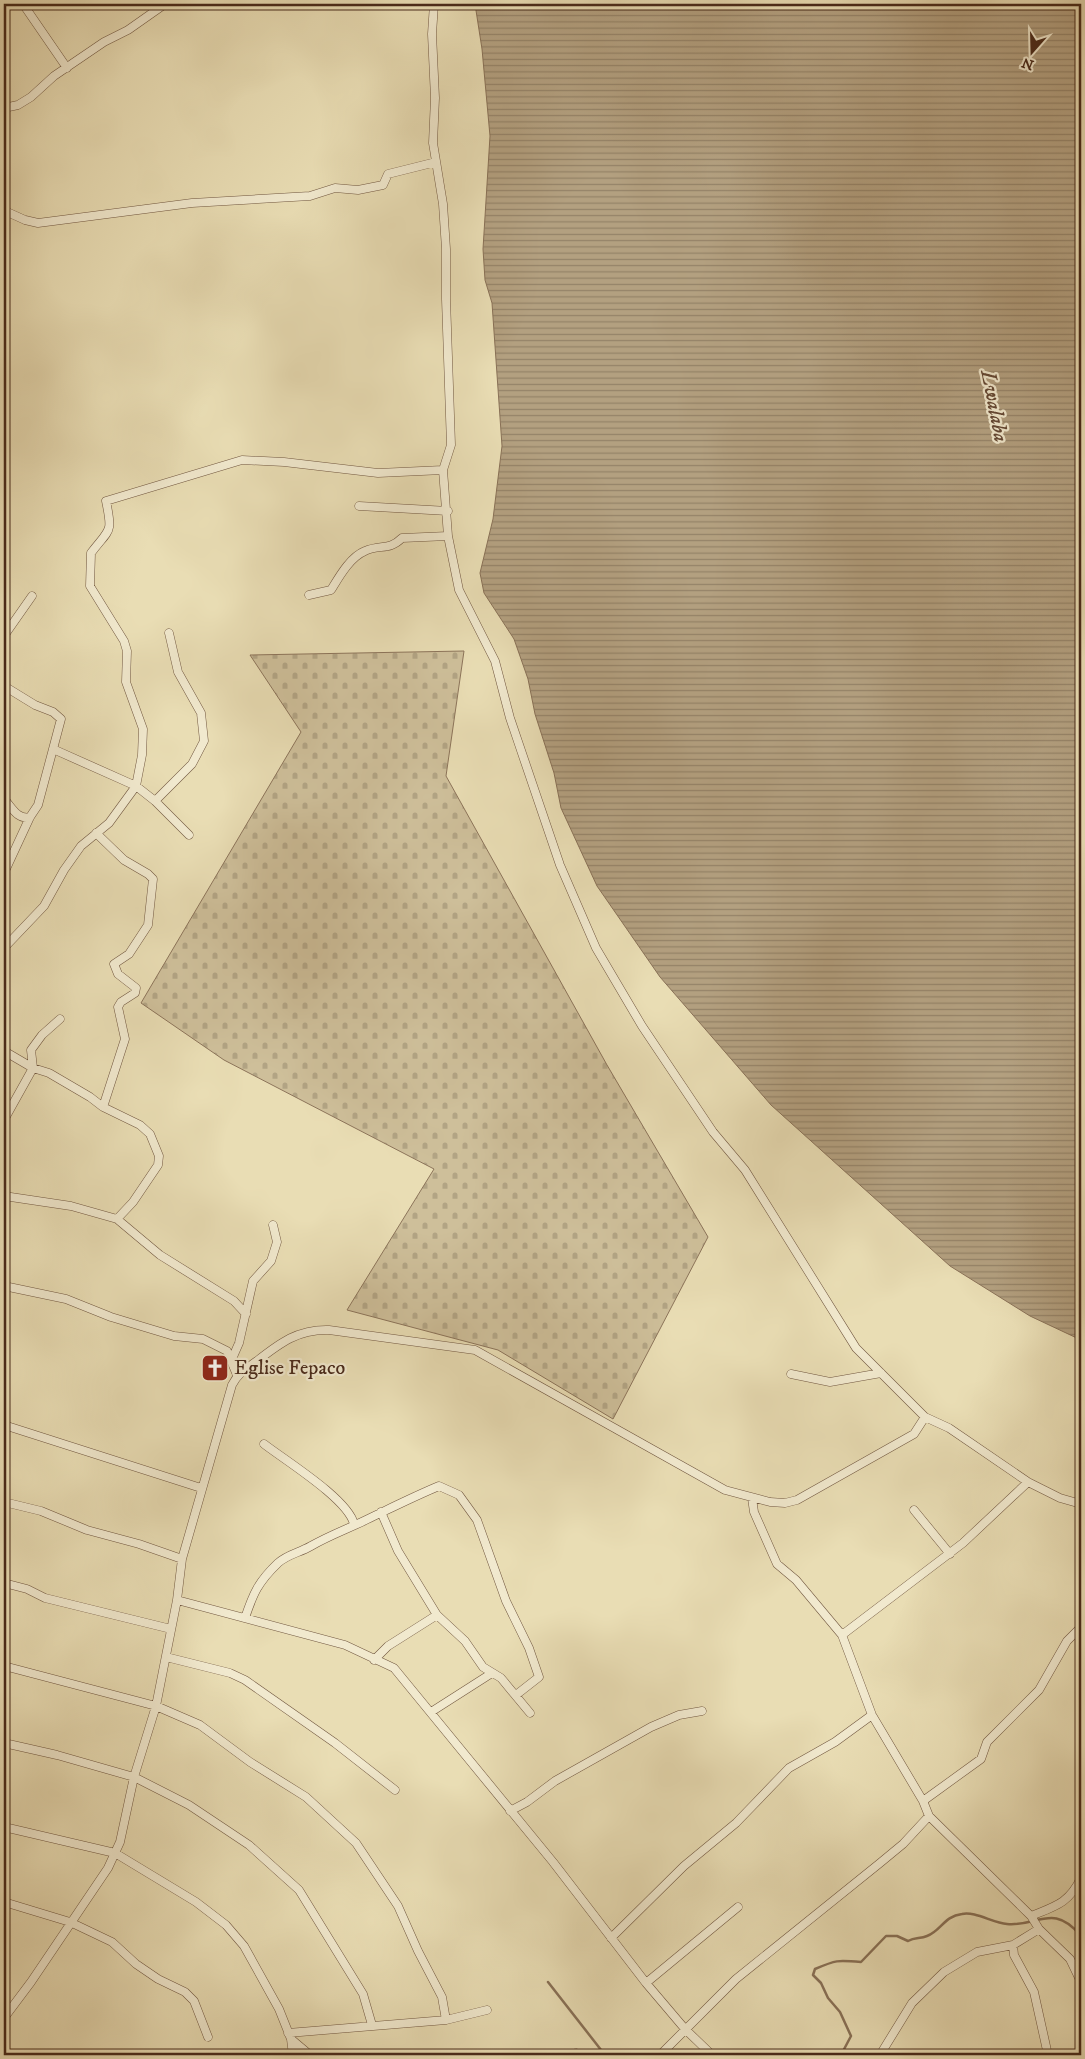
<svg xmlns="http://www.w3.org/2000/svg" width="1085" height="2059" font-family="'IM FELL DW Pica',serif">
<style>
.cemetery{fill:url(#cemetery-stones);stroke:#8c745a}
.water{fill:url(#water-rules);stroke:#897157}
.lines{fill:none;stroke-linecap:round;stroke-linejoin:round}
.stream{stroke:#897157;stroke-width:2.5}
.minor-casing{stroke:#715740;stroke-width:9}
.minor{stroke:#f1e9ce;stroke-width:8}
.labels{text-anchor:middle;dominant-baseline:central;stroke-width:4.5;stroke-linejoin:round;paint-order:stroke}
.poi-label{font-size:20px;fill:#492a1a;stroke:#f1e9ce;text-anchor:start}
.water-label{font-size:21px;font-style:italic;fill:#644834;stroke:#f1e9ce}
</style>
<defs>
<pattern id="cemetery-stones" width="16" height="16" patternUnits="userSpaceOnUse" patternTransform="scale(1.25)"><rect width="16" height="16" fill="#cebf9a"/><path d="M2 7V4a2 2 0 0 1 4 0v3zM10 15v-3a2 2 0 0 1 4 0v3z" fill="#b2a484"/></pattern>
<pattern id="water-rules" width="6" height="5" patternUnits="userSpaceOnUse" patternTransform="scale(1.25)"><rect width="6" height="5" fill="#b3a080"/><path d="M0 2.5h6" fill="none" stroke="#948368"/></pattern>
</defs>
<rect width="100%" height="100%" fill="#e9ddb4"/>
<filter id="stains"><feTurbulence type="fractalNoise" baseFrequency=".004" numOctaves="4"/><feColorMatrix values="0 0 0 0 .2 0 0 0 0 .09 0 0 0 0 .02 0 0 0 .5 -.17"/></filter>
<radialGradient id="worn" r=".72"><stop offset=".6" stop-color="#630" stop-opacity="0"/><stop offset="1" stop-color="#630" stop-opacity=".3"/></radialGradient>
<path class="cemetery" d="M464 651 446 776 607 1065 708 1237 613 1419 498 1350 347 1310 434 1169 224 1060 141 1003 301 732 250 655Z"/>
<path class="water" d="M475 4H1081V1340L1030 1316 950 1266 771 1105 660 977 597 886 561 808 554 773 535 714 528 679 514 639 484 593 480 573 493 519 502 446 492 303 485 280 483 249 490 136 482 49Z"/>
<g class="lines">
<path class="stream" d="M548 1982 605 2055
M841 2055 851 2036 840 2012 828 1998 821 1983 813 1975 815 1969C836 1960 837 1960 861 1962L886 1936H897L908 1941C915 1937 920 1939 927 1936 941 1931 944 1916 962 1914 975 1911 993 1923 1007 1924 1038 1927 1053 1902 1081 1936"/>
<g class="minor-casing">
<path id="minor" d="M23 4 67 68
M434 4 432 34 435 98 433 143 443 204 446 249V299L451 445 443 470 448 536 459 590 495 661 510 718 560 865 596 948 642 1026 713 1132 745 1170 856 1348 925 1417 949 1428 1028 1482 1060 1498 1081 1504
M4 108 18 105 31 97 54 76 104 42 128 30 165 4
M4 207 5 211 25 220 38 223 192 203 310 196 335 188 358 190 383 185 388 174 436 162
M359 506 448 511
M309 595 331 590C339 577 350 557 365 551 380 544 389 551 402 538L448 536
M4 636 32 596
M4 686 35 705 53 712 61 719 53 749 136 786 155 801 189 835
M4 799C12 807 17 820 30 817
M155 801 192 764 204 741 201 713 178 672 169 633
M96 833 124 860 148 874 153 879 148 925 129 954 114 964 118 974 136 988 135 993 121 1002 118 1007 125 1039 103 1107
M4 873 30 817 38 805 53 749
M4 948 44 906 64 870 81 846 109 823 136 786 142 755 143 729 126 682 127 651 124 641 90 586 91 553C110 528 113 534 106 501L242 460 284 462 378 473 443 470
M4 1051 33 1068 49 1073 90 1097 103 1107 140 1125 150 1134 159 1156 158 1165 133 1202 117 1219
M4 1120 33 1068 31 1050 42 1035 60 1019
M4 1196 71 1206 117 1219 160 1255 234 1301 246 1314
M4 1286 66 1299 111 1317 174 1336 203 1339 227 1351 237 1375
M232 1359 239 1343 253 1281 271 1261 277 1242 273 1225
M4 1366H5
M791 1374 830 1382 881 1373
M4 1425 201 1488
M264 1444C286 1461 348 1499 354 1524
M752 1498 754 1512 777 1564 796 1580 842 1635 872 1715 923 1801 929 1816 1031 1916 1039 1929 1070 1959 1081 1982
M4 1502 41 1511 87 1530 139 1544 182 1559
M914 1510 950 1554
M381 1512 398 1551 437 1615 465 1641 483 1667 501 1678 530 1713
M4 1583 27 1589 45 1598 171 1629
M177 1600 345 1645 394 1668 553 1862 646 1983 685 2029 712 2055
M245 1618C253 1594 258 1582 278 1563 288 1554 299 1553 311 1546 330 1535 350 1528 370 1518 393 1507 415 1496 439 1486L459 1495 477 1520 506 1601 529 1648 539 1677 516 1695
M842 1635 963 1543 1028 1482
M166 1657 230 1673 245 1680 335 1743 395 1790
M374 1660 388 1646 437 1615
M4 1666 156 1706 200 1725 250 1762 306 1797 356 1843 398 1906 418 1951 442 1997 446 2020
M431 1712 492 1673
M4 1743 57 1755 134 1777 189 1805 249 1845 299 1890 363 1994 372 2025
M923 1801 981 1759 987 1742 1039 1690 1067 1641 1081 1627
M510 1811 527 1802 555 1781 651 1727 679 1715 702 1711
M4 1827 115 1853 196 1902 226 1925 244 1946 279 2009 291 2039 293 2055
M4 1902 70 1922 112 1942 136 1964 158 1979 185 1992 194 2001 208 2037
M1031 1916C1056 1906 1069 1903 1081 1878
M611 1938 684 1866 736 1823 789 1768 835 1742 872 1715
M1013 1945 1014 1955 1034 1992 1048 2055
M646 1983 738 1907
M4 2018 31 1982 108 1868 120 1842 134 1777 156 1706 177 1600 182 1559 232 1385C238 1373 246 1369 257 1361 280 1343 298 1329 329 1330L475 1350 725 1490 770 1502 785 1503 797 1500 914 1434 925 1417
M288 2033 446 2020 487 2010
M291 2039 310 2055
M575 2055 576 2053
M660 2055 736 1979 880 1863 903 1844 929 1816
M880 2055 912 2003 944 1972 977 1952 1013 1945 1039 1929"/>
</g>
<use href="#minor" class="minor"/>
</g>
<defs>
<g id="church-square" transform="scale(1.4375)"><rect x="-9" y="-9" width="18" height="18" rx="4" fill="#8f2418" stroke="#f1e9ce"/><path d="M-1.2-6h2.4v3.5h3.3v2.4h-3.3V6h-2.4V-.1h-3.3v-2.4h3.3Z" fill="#fff"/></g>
</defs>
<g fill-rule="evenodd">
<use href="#church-square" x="215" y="1368"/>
</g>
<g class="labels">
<g class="poi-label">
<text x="234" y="1368">Eglise Fepaco</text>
</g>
<g class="water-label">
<text transform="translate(994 406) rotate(79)">Lwalaba</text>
</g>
</g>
<rect width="1085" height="2059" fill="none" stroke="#e9ddb4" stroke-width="20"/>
<rect x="5" y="5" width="1075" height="2049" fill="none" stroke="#492a1a" stroke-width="2.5"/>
<rect x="10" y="10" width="1065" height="2039" fill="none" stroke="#492a1a"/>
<g transform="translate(1032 52) rotate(200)" stroke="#f1e9ce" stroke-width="4" paint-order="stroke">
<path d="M0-4L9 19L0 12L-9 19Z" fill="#492a1a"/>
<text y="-8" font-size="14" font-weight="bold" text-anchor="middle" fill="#492a1a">N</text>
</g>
<rect width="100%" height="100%" filter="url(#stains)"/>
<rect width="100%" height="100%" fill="url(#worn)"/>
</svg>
